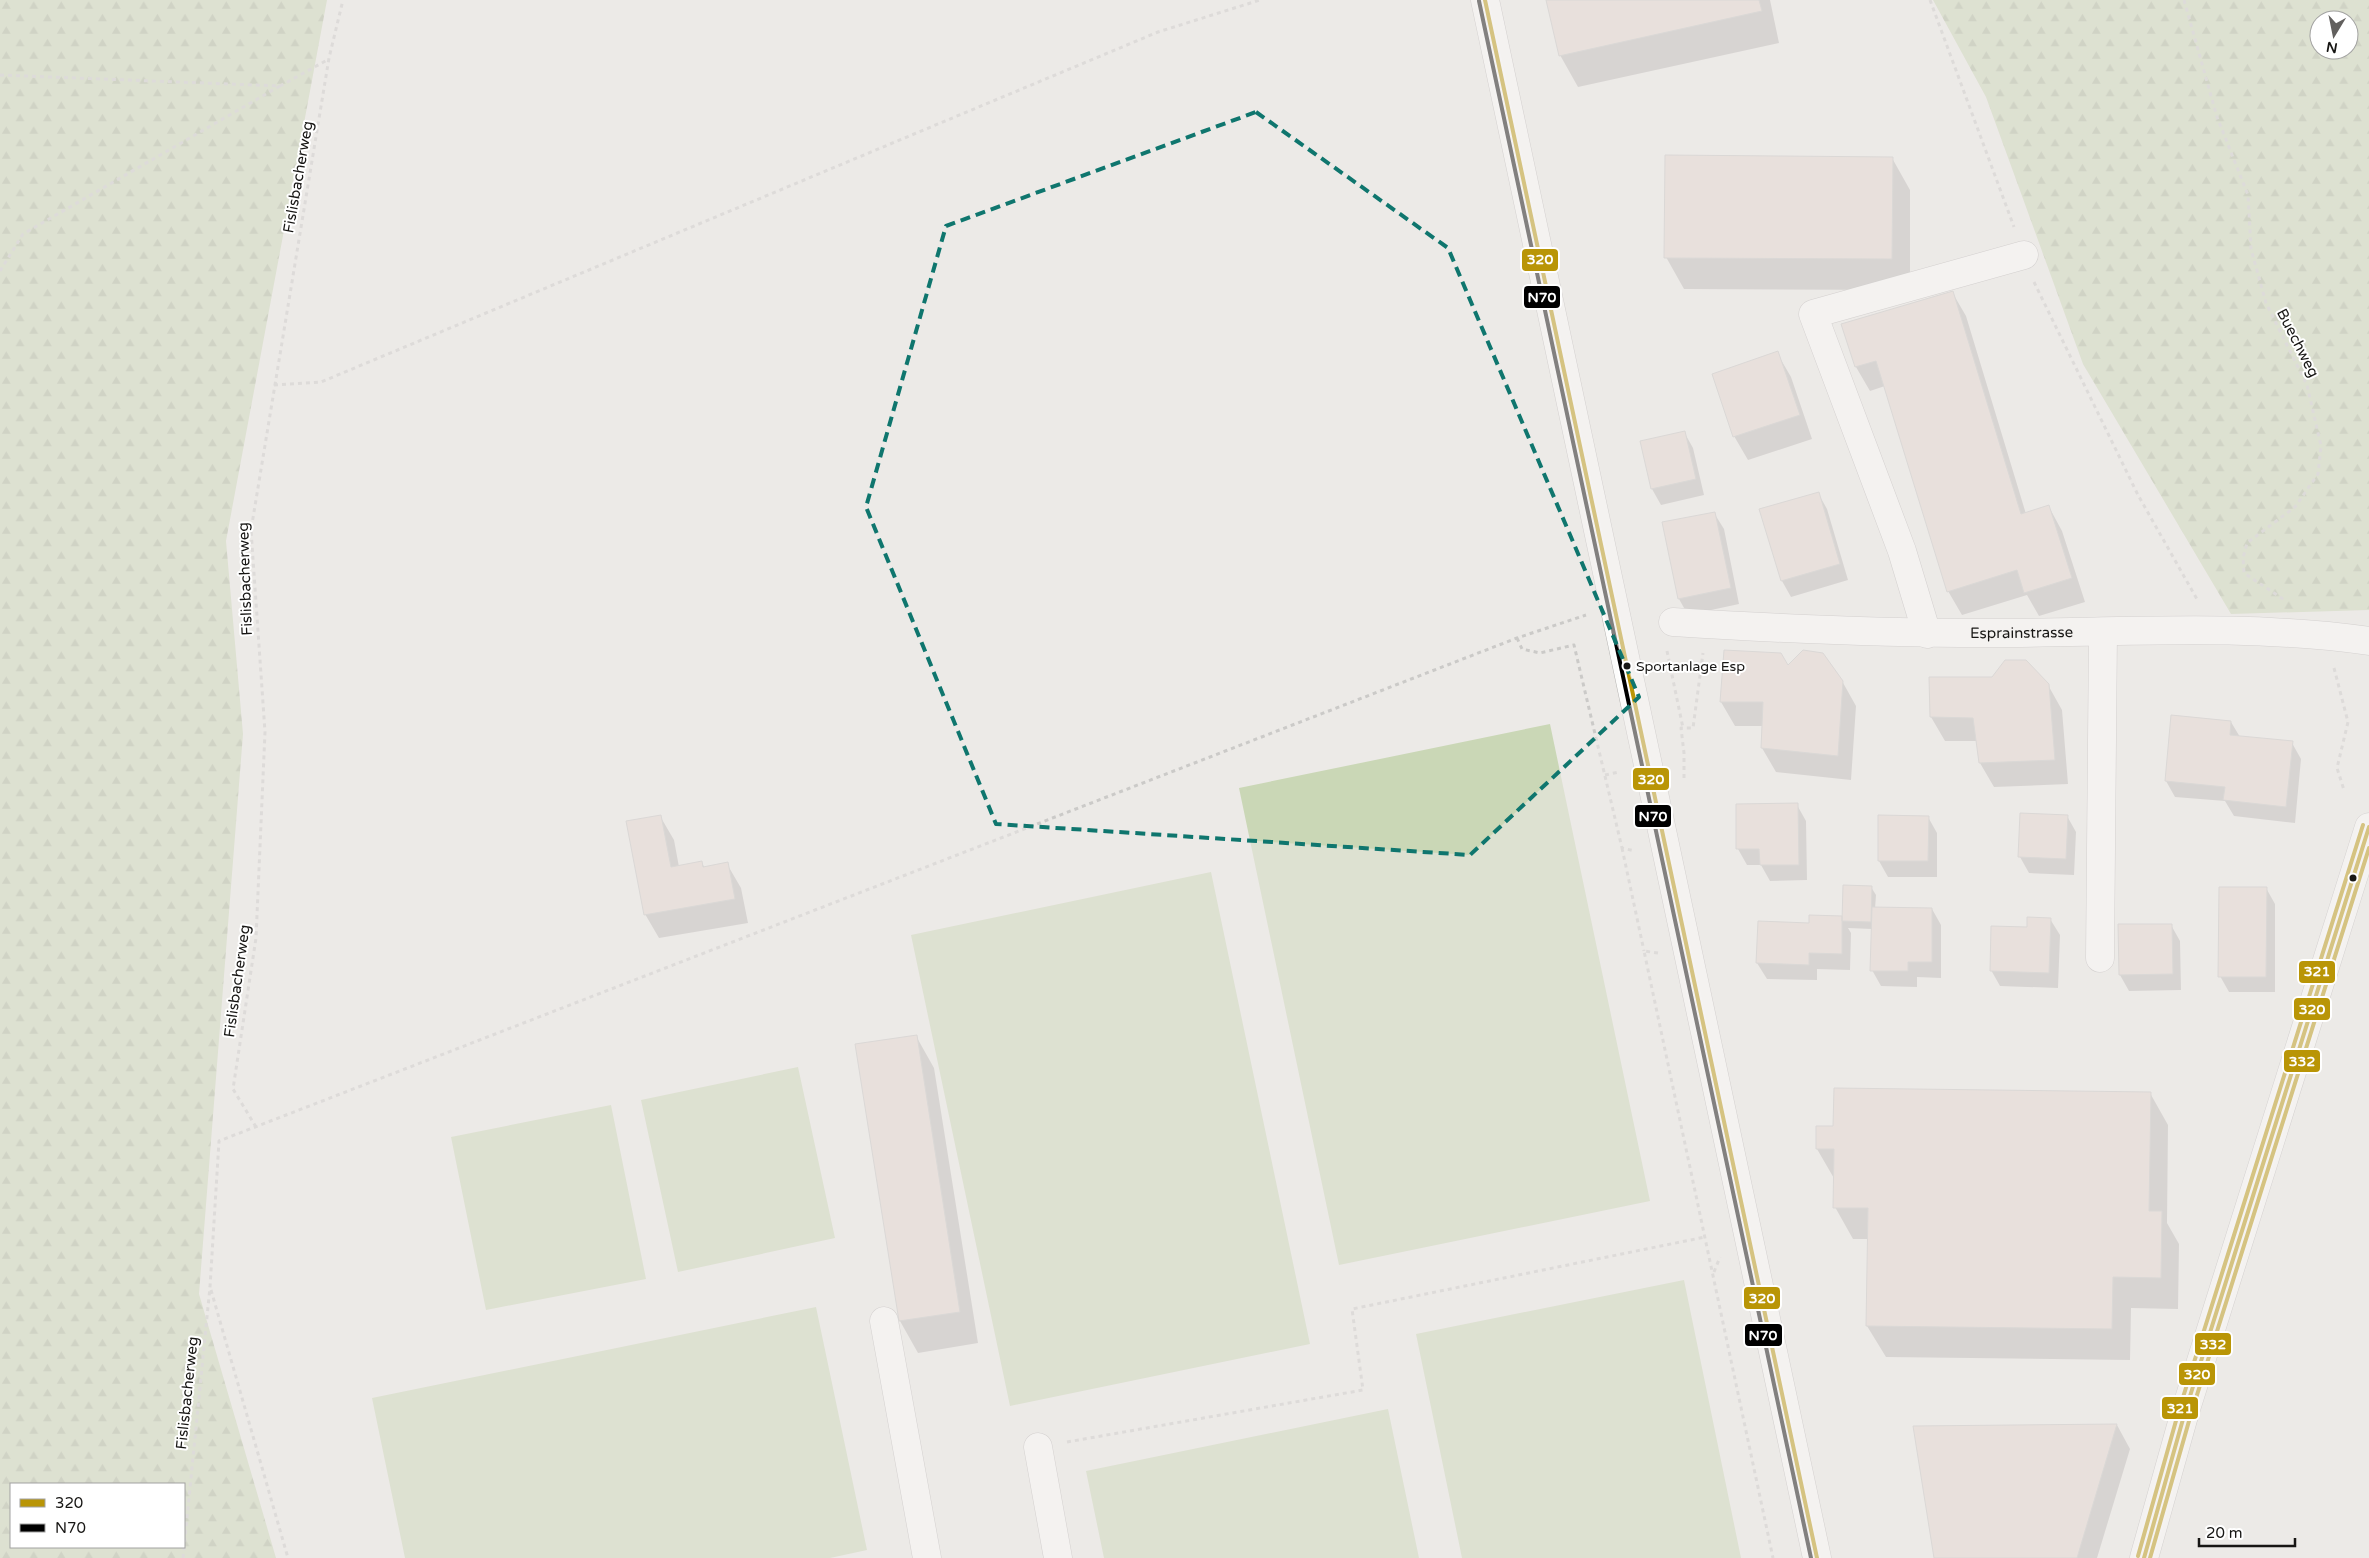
<svg xmlns="http://www.w3.org/2000/svg" width="2369" height="1558" font-family="'Varela Round',sans-serif">
<style>
.forest{fill:url(#forest-firs);fill-rule:evenodd}
.park{fill:#cad7b6}
.shadow{fill:#0003}
.building{fill:#e2d5ce;stroke:#c4c3c1}
.lines{fill:none;stroke-linecap:round;stroke-linejoin:round}
.minor-casing{stroke:#b5b4b2;stroke-width:29}
.major-casing{stroke:#b5b4b2;stroke-width:29}
.path{stroke:#cbcac8;stroke-width:3;stroke-dasharray:4 4;stroke-linecap:butt}
.minor{stroke:#fcfcfb;stroke-width:28}
.major{stroke:#fcfcfb;stroke-width:28}
.bus-1-casing{stroke:#fff;stroke-width:8}
.bus-2-casing{stroke:#fff;stroke-width:8}
.bus-3-casing{stroke:#fff;stroke-width:8}
.bus-4-casing{stroke:#fff;stroke-width:8}
.bus-1{stroke:#b99506;stroke-width:4}
.bus-2{stroke:#000;stroke-width:4}
.bus-3{stroke:#b99506;stroke-width:4}
.bus-4{stroke:#b99506;stroke-width:4}
.marked{fill:none;stroke:#0f766e;stroke-width:4;stroke-dasharray:10 6;stroke-linejoin:round}
.bus-dot{fill:#171614;stroke:#fff;stroke-width:2}
.labels{text-anchor:middle;dominant-baseline:central;stroke-width:4;stroke-linejoin:round;paint-order:stroke}
.bus-label{font-size:14px;fill:#171614;stroke:#fff;text-anchor:start}
.street-label{font-size:15px;fill:#171614;stroke:#fff}
.line-badge{stroke:#fff;stroke-width:2}
.badge-label{font-size:14px;text-anchor:middle;font-weight:bold;fill:#fff}
</style>
<defs>
<pattern id="forest-firs" width="22" height="20" patternUnits="userSpaceOnUse" patternTransform="scale(1.25)"><rect width="22" height="20" fill="#cad7b6"/><path d="M5 1l3.5 6h-7zM16 11l3.5 6h-7z" fill="#adb89c"/></pattern>
</defs>
<rect width="100%" height="100%" fill="#eceae7"/>
<path class="forest" d="M0 0H327L226 541 243 734 199 1294 276 1558H0ZM11 1484H184V1547H11Z
M1933 0H2369V610L2231 614 2083 364 1986 97ZM2319 20H2349V50H2319Z"/>
<path class="park" d="M1550 724 1650 1201 1339 1265 1239 788Z
M1211 872 1310 1344 1010 1406 911 935Z
M798 1067 835 1238 678 1272 641 1100Z
M611 1105 646 1279 486 1310 451 1137Z
M1684 1280 1741 1558H1462L1416 1334Z
M816 1307 867 1550 830 1558H405L372 1398Z
M1388 1409 1419 1558H1104L1086 1471Z"/>
<path class="shadow" d="M1547 0H1770L1779 43 1578 87 1560 55Z
M1892 158 1910 190V290L1684 289 1666 257Z
M1952 292 1966 316 2026 514 2049 507 2062 531 2085 602 2039 616 2027 595 1962 615 1948 591 1885 386 1870 391 1856 367 1843 325Z
M1777 353 1791 377 1812 439 1748 460 1734 436Z
M1684 432 1693 448 1704 495 1661 505 1652 489 1641 442Z
M1818 493 1827 509 1848 580 1791 597 1782 581 1761 510Z
M1714 513 1724 529 1739 604 1688 615 1679 599Z
M1725 651 1842 681 1856 706 1851 780 1776 772 1762 748 1763 726H1735L1721 702Z
M2048 685 2062 710 2068 784 1994 787 1980 763 1977 741H1945L1931 717Z
M2231 722 2240 737 2292 743 2301 759 2295 823 2234 816 2225 801 2175 797 2166 781Z
M1797 805 1806 821 1807 880 1770 881 1761 865H1747L1738 849Z
M660 816 674 840 679 867 701 862 705 868 727 864 741 888 748 923 659 938 645 914Z
M2067 816 2076 832 2074 875 2029 873 2020 857Z
M1928 817 1937 833V877H1888L1879 861Z
M1871 887 1876 895 1875 909H1932L1941 925V978L1917 977V987L1881 986 1872 970V929L1848 928 1851 933 1850 970 1817 969V980L1767 979 1757 963 1810 924V916L1844 917Z
M2266 888 2275 904V992H2229L2220 976Z
M2050 919 2060 935 2058 988 2000 986 1991 970Z
M2171 925 2180 941 2181 990 2129 991 2120 975Z
M916 1036 934 1068 978 1343 918 1353 900 1321 856 1045Z
M2150 1093 2168 1125 2167 1223 2179 1244 2178 1309 2131 1308 2130 1360 1886 1357 1867 1326 1869 1239H1853L1835 1207V1180L1817 1149 1818 1127 1834 1128Z
M2117 1425 2130 1449 2097 1558H1936L1915 1427Z"/>
<path class="building" d="M1546 0H1759L1762 11 1559 56Z
M1665 155 1893 157 1892 259 1664 258Z
M1953 291 2021 514 2049 505 2072 578 2024 593 2017 570 1947 592 1876 361 1855 367 1841 324Z
M1778 351 1800 415 1733 437 1712 374Z
M1685 431 1696 479 1651 489 1640 441Z
M1819 492 1840 564 1781 581 1759 509Z
M1715 512 1731 588 1678 599 1662 522Z
M1724 650 1781 653 1788 665 1803 650 1823 653 1843 681 1838 756 1761 748 1763 702H1720Z
M2005 660H2026L2049 684 2055 760 1979 763 1973 718 1930 717 1929 677H1992Z
M2171 715 2231 721 2230 735 2293 741 2286 807 2223 800 2225 787 2165 781Z
M1798 803 1799 865H1760L1759 849H1736V804Z
M2020 813 2068 815 2066 859 2018 857Z
M661 815 671 867 702 861 703 867 728 862 735 899 644 915 626 821Z
M1878 815 1929 816 1928 861H1878Z
M1843 885 1872 886 1871 922 1842 921Z
M2219 887H2267L2266 977H2218Z
M1872 907 1932 908V962H1908V971H1870Z
M1809 915 1842 916V954L1809 953V965L1756 963 1758 921 1809 923Z
M2027 917 2051 918 2049 973 1990 971 1991 926 2027 927Z
M2118 924H2172L2173 974 2119 975Z
M917 1035 960 1312 899 1321 855 1044Z
M1834 1088 2151 1092 2149 1211H2162L2161 1278 2113 1277 2112 1329 1866 1326 1868 1208H1833L1834 1149H1816V1126H1833Z
M2117 1424 2077 1558H1934L1913 1426Z"/>
<g class="lines">
<g class="minor-casing">
<g id="minor">
<path id="s1" d="M1673 622C1785 629 1897 634 2010 633 2127 632 2253 624 2369 641"/>
<path d="M1927 634 1902 551 1813 314 2024 255"/>
<path d="M2100 958 2103 632"/>
<path d="M884 1321 927 1558"/>
<path d="M1038 1447 1058 1558"/>
</g>
</g>
<g class="major-casing">
<path id="major" d="M1485 0 1817 1558
M2144 1558 2185 1412 2369 827"/>
</g>
<path class="path" d="M1930 0 2014 227
M2184 0 2217 117 2248 195 2251 249 2266 303 2307 385 2321 446 2318 474 2295 507 2247 543 2243 558 2244 573 2286 601
M0 75 280 86 329 59
M0 271 23 234 280 86
M2034 282 2138 495 2198 601
M274 385 321 382 1158 32 1260 0
M1517 638 1522 649 1540 653 1574 645 1622 848 1635 851
M1667 651 1683 728
M2334 668 2348 722 2337 768 2344 790
M1605 775 1619 772
M1684 778V753L1681 728H1693L1703 653
M1622 848 1644 951
M1658 953 1644 951 1773 1558
M256 1127 233 1089 256 938 265 732 251 530 329 58 343 0
M1714 1272 1720 1257
M211 1290 288 1558
M1067 1442 1363 1390 1352 1309 1705 1237
M183 1558 210 1287 219 1141 1517 638 1586 615"/>
<use href="#minor" class="minor"/>
<use href="#major" class="major"/>
<g class="bus-1-casing">
<path id="bus-1" d="M1485 0 1817 1558
M2144 1558 2185 1412 2369 827"/>
</g>
<g class="bus-2-casing">
<path id="bus-2" d="M1479 1 1811 1558"/>
</g>
<g class="bus-3-casing">
<path id="bus-3" d="M2150 1558 2191 1414 2369 848"/>
</g>
<g class="bus-4-casing">
<path id="bus-4" d="M2138 1556 2179 1410 2363 825"/>
</g>
<use href="#bus-1" class="bus-1"/>
<use href="#bus-2" class="bus-2"/>
<use href="#bus-3" class="bus-3"/>
<use href="#bus-4" class="bus-4"/>
</g>
<path d="M0 0H2369V1558H0ZM1256 112 1448 248 1639 697 1470 855 996 824 866 507 946 226Z" fill="#eceae7" fill-opacity=".55" fill-rule="evenodd"/>
<path class="marked" d="M1256 112 1448 248 1639 697 1470 855 996 824 866 507 946 226Z"/>
<g class="bus-dot">
<circle cx="1627" cy="666" r="4.5"/>
<circle cx="2353" cy="878" r="4.5"/>
</g>
<g class="labels">
<g class="bus-label">
<text x="1636" y="666">Sportanlage Esp</text>
</g>
<g class="street-label">
<text transform="translate(298 177) rotate(-80)">Fislisbacherweg</text>
<text transform="translate(2298 343) rotate(63)">Buechweg</text>
<text transform="translate(245 579) rotate(-92)">Fislisbacherweg</text>
<text stroke="none"><textPath href="#s1" startOffset="349">Esprainstrasse</textPath></text>
<text transform="translate(237 981) rotate(-82)">Fislisbacherweg</text>
<text transform="translate(187 1393) rotate(-84)">Fislisbacherweg</text>
</g>
</g>
<g class="line-badge">
<rect x="1521" y="248" width="38" height="24" rx="5" fill="#b99506"/>
<rect x="1523" y="285" width="38" height="24" rx="5" fill="#000"/>
<rect x="1632" y="767" width="38" height="24" rx="5" fill="#b99506"/>
<rect x="1634" y="804" width="38" height="24" rx="5" fill="#000"/>
<rect x="2298" y="960" width="38" height="24" rx="5" fill="#b99506"/>
<rect x="2293" y="997" width="38" height="24" rx="5" fill="#b99506"/>
<rect x="2283" y="1049" width="38" height="24" rx="5" fill="#b99506"/>
<rect x="1743" y="1286" width="38" height="24" rx="5" fill="#b99506"/>
<rect x="1744" y="1323" width="39" height="24" rx="5" fill="#000"/>
<rect x="2194" y="1332" width="38" height="24" rx="5" fill="#b99506"/>
<rect x="2178" y="1362" width="38" height="24" rx="5" fill="#b99506"/>
<rect x="2161" y="1396" width="38" height="24" rx="5" fill="#b99506"/>
</g>
<g class="badge-label">
<text x="1540" y="264">320</text>
<text x="1542" y="302">N70</text>
<text x="1651" y="784">320</text>
<text x="1653" y="821">N70</text>
<text x="2317" y="976">321</text>
<text x="2312" y="1014">320</text>
<text x="2302" y="1066">332</text>
<text x="1762" y="1303">320</text>
<text x="1763" y="1340">N70</text>
<text x="2213" y="1349">332</text>
<text x="2197" y="1379">320</text>
<text x="2180" y="1413">321</text>
</g>
<rect x="10" y="1483" width="175" height="65" fill="#ffffff" stroke="#a2a2a1"/>
<rect x="20" y="1499" width="25" height="8" fill="#b99506" stroke="#a2a2a1"/>
<text x="55" y="1508" font-size="15" fill="#171614">320</text>
<rect x="20" y="1524" width="25" height="8" fill="#000000" stroke="#a2a2a1"/>
<text x="55" y="1533" font-size="15" fill="#171614">N70</text>
<g transform="translate(2334 35) rotate(190)"><circle r="24" fill="#ffffff" stroke="#a2a2a1"/>
<path d="M0-4L9 19L0 12L-9 19Z" fill="#62605e"/>
<text y="-8" font-size="14" font-weight="bold" text-anchor="middle" fill="#171614">N</text>
</g>
<path d="M2199 1538v8h96v-8" fill="none" stroke="#171614" stroke-width="2.5"/>
<text x="2206" y="1538" font-size="15" fill="#171614" stroke="#ffffff" stroke-width="4" paint-order="stroke">20 m</text>
</svg>
